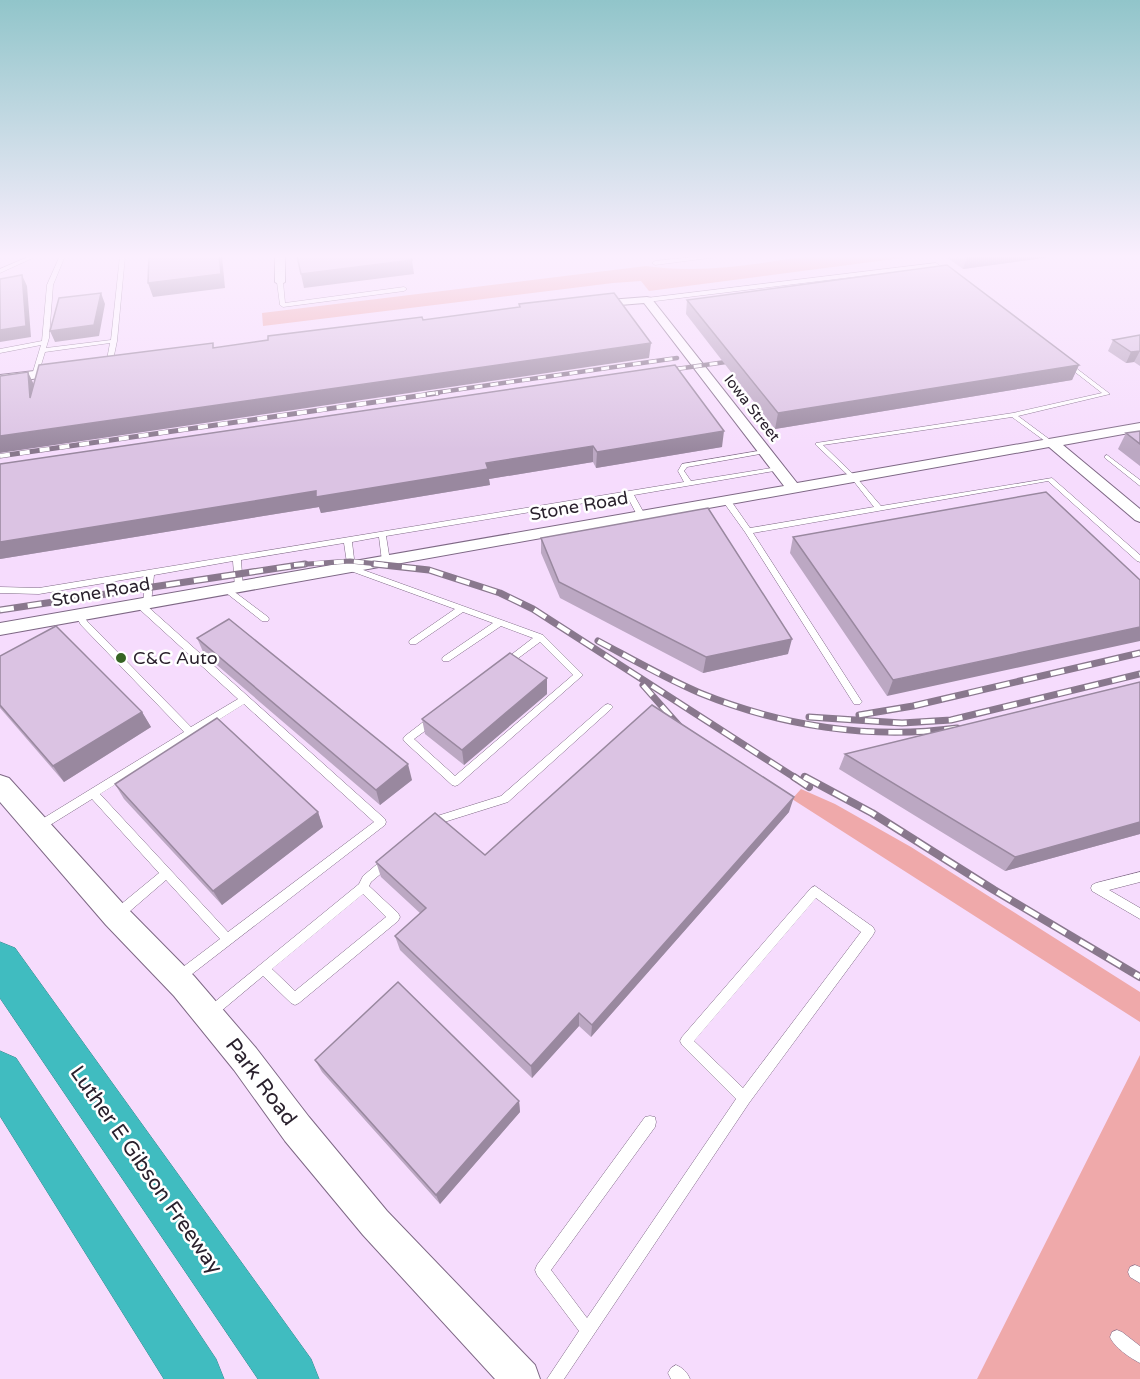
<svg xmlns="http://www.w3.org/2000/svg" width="1140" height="1379" font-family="'Varela Round',sans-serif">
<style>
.green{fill:#efa9aa}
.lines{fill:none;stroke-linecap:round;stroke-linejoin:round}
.service-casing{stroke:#7e6885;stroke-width:1}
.minor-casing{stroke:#7e6885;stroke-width:2}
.tertiary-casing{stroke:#7e6885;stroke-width:2}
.motorway-casing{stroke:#38868d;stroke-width:1}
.service{fill:#fff;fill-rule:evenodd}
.minor{fill:#fff;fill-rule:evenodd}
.tertiary{fill:#fff;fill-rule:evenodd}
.motorway{fill:#40bcc0;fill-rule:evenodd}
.rail-far3-casing{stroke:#89788d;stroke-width:4.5}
.rail-far2-casing{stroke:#89788d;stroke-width:5}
.rail-far1-casing{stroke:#89788d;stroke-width:7}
.rail-casing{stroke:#89788d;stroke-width:8}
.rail-far3{stroke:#fff;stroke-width:3;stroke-dasharray:8;stroke-linecap:butt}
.rail-far2{stroke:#fff;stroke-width:4;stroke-dasharray:10;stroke-linecap:butt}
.rail-far1{stroke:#fff;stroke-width:4.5;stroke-dasharray:14;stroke-linecap:butt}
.rail{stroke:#fff;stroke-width:5;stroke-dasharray:16;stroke-linecap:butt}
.wall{fill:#bca8c3}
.shaded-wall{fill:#99889f}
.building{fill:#dbc3e3;stroke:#99889f;stroke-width:1.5}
.poi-dot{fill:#366424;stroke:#fff;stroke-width:2}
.labels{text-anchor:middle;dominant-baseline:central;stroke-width:5;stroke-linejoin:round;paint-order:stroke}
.far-street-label{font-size:15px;fill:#2a212d;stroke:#fff}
.street-label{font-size:18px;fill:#2a212d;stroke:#fff}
.poi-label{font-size:18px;fill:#2a212d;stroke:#fff;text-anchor:start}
.near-street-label{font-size:21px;fill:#2a212d;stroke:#fff}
</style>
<rect width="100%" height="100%" fill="#f6dcfd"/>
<path class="green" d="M809 256H917L649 291 641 281 613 283 263 326 262 313 646 266C701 274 755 264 809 256Z
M801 789 835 804 911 847 1140 992V1022L792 799Z
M1140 1055V1379H977Z"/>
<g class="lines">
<g class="service-casing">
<path id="service" d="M30 256H37L0 273V269Z
M60 256H65L53 285 49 338 46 348 111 340 120 256H125L117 341 112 365 109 367 106 365 110 343 45 352 38 375 35 377 32 375 41 345 0 353V349L42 341 47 285Z
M703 256H724L655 265 652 263 655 261Z
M936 263 949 272V274H945L935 267 647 302 644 300 647 298Z
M280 280 283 282 285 303 404 287 407 289 404 291 283 307 280 305 277 282Z
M1068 362 1110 394 1018 416 1053 442V444H1049L1012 417 823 445 856 477 881 506 1052 478 1140 555V562L1137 561 1048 481 753 533 862 702 860 704H854L745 532 722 500 726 498H729L750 528 874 507 852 479 816 445V443L1013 413 1102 393 1066 365 1065 364Z
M764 450 766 451V453L687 467 684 471 691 481 778 467 780 468V470L634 495 645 515 641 517 637 515 627 496 386 536 390 561 386 564 382 561 379 537 352 542 355 567 543 635 583 675 458 785 455 786 452 785 405 742 403 739 405 736 431 716H437L439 719 437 722 414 739 455 776 573 675 540 642 509 665H503L502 663 503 661 533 638 501 626 449 661H443L442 659 443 657 493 623 463 612 416 644H410L409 642 410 640 455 609 348 570 344 543 241 560 243 588 239 591 235 588 233 561 154 575 151 603 150 605H146L385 819 386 822 385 825 183 981 179 983 175 981 173 977 175 973 220 939 166 880 122 918 118 919 114 918 112 914 114 910 159 873 92 799 42 830 38 831 34 830 33 827 34 824 184 732 81 625 75 615 76 613H82L87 621 191 727 238 699 137 607 136 605 137 603H143L146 576 39 594 0 593V587L39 588 684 482 678 471 682 464ZM244 704 374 822 228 932 100 794Z
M1107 455 1140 480V486L1105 458V456Z
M228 587 268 617 269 619 268 621H262L225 592 224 590 225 588Z
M608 704 611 705 613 707 611 709 508 802 441 823 433 828 429 827 428 824 434 817 501 796 605 705Z
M386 858 390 860 391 863 390 866 371 882 369 886 398 913 400 917 398 921 299 1003 295 1005 291 1003 263 976 214 1017 210 1019 206 1017 204 1013 206 1009 359 884 363 876 382 860ZM363 894 386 917 295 991 272 969Z
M1140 872V882L1109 890 1140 908V919L1092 891 1091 888 1092 885 1096 883Z
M815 886 873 927 875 931 873 935 749 1103 564 1379H547L579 1331 537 1275 535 1270 537 1265 645 1117 650 1116 655 1117 656 1122 655 1127 551 1270 587 1318 736 1099 682 1045 680 1041 682 1037 811 888ZM816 898 861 932 743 1088 694 1041Z
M1135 1265 1140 1267V1283L1130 1277 1128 1272 1130 1267Z
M1117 1330 1122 1332 1140 1346V1363C1130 1358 1114 1347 1110 1337L1112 1332Z
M676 1365C683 1368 687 1372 690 1379H671L668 1373 671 1368Z"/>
</g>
<g class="minor-casing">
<path id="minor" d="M275 256H285V282L280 285 275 282Z
M647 297 651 298 797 483 1140 423V431L1063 445 1140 509V522L1135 520 1049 447 0 635V623L784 486 644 303 596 307 591 304 596 301Z
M60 368 66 372 64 375 0 383V375Z"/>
</g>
<g class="tertiary-casing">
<path id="tertiary" d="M0 775 9 778 126 907 194 976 256 1048 309 1117 387 1211 535 1365 540 1379H495L363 1235 285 1141 234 1070 174 996 106 925 0 802Z"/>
</g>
<g class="motorway-casing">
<path id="motorway" d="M0 942 15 948 311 1359 319 1379H258L0 998Z
M0 1051 16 1058 216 1359 224 1379H164L0 1116Z"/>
</g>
<use href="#service" class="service"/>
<use href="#minor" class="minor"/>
<use href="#tertiary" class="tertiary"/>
<use href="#motorway" class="motorway"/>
<g class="rail-far3-casing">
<path id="rail-far3" d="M662 371 740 360
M427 394 677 358"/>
</g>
<g class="rail-far2-casing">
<path id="rail-far2" d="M0 456 438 393
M294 565 350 561 387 565"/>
</g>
<g class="rail-far1-casing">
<path id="rail-far1" d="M374 564 429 570 500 593 533 609 797 779
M0 610 305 564
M598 641C632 659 665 678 700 693 781 726 871 740 957 728
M643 685 682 729
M859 715 913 706 1140 653
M809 717 902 723 951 720 1140 674
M804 777 808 779"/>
</g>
<g class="rail-casing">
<path id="rail" d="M794 777 809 787
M805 777 872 813 994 890 1140 977"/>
</g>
<use href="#rail-far3" class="rail-far3"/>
<use href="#rail-far2" class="rail-far2"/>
<use href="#rail-far1" class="rail-far1"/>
<use href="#rail" class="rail"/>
</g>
<path class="wall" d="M945 256H1058L963 269Z
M687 300 1079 365 1072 380 775 429 686 314Z
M1140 335V366L1134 362 1126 363 1108 351 1113 340Z
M675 365 722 447 596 468 593 462 489 479 490 485 321 513 319 507 0 559V464Z
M1140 431V466L1118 449 1126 433Z
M1046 492 887 696 790 553 793 537Z
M541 538 788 654 703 673 560 598 541 553Z
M197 638 412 780 380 805 204 654Z
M0 656 142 712 151 727 64 782 0 708Z
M547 678V694L464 765 425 734 422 719Z
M1140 682V834L1005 871 839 769 845 754Z
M115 784 318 812 323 827 222 905 124 799Z
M789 812 591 1037 579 1026 532 1078 400 950 395 936 421 914 381 877 376 862 485 855Z
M315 1060 519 1101 520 1112 440 1204 322 1072Z"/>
<path class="shaded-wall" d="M219 256H222L225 288 153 297 148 283Z
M967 256H1058L963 269Z
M412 260 414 274 304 288 301 274Z
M22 275 27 286 31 337 0 342V330Z
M101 293 105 304 99 336 55 342 50 331Z
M651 343 649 358 0 453V436Z
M1140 351 1134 362 1126 363 1131 352Z
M1079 365 1072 380 775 429 778 413Z
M28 372 35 387 30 398Z
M724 431 722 447 596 468 597 452Z
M593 446V462L489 479 490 485 321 513 319 507 0 559V542Z
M1140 627V641L887 696 893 680Z
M792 639 788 654 703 673 706 657Z
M547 678V694L464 765 462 750Z
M142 712 151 727 64 782 53 766Z
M408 764 412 780 380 805 376 790Z
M794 797 789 812 591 1037 592 1025Z
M318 812 323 827 222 905 213 891Z
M1140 822V834L1005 871 1015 857Z
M579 1013V1026L532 1078 531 1066Z
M519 1101 520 1112 440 1204 436 1195Z"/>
<path class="building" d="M149 256H219L221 274 148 283Z
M297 256H410L412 260 301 274Z
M947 265 1079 365 778 413 687 300Z
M22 275 26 326 0 330V279Z
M101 293 94 325 50 331 59 298Z
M614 293 651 343 0 436V376L28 372 30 398 39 365 213 343V348L268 340V336L422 317 423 320 520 307 519 304Z
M1140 335V351L1131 352 1113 340Z
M675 365 724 431 597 452 593 446 486 463 488 469 316 497V491L0 542V464Z
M1140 431V444L1126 433Z
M1046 492 1140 580V627L893 680 793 537Z
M708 508 792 639 706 657 559 582 541 538Z
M229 619 408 764 376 790 197 638Z
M56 626 142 712 53 766 0 705V656Z
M510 653 547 678 462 750 422 719Z
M1140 682V822L1015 857 845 754Z
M652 705 794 797 592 1025 579 1013 531 1066 395 936 426 908 376 862 435 813 485 855Z
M217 718 318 812 213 891 115 784Z
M398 982 519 1101 436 1195 315 1060Z"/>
<linearGradient id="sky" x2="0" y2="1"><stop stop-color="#91c5ca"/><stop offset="0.57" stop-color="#fbeffe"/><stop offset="1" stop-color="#fbeffe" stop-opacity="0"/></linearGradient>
<rect width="1140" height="450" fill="url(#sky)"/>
<circle class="poi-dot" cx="121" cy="658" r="6"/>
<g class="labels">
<g class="far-street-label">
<text transform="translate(752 408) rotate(52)">Iowa Street</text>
</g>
<g class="street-label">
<text transform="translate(579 506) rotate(-10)">Stone Road</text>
<text transform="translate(101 592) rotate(-10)">Stone Road</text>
</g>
<g class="poi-label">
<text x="133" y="658">C&amp;C Auto</text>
</g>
<g class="near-street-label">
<text transform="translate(261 1082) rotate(53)">Park Road</text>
<text transform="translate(146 1170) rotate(55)">Luther E Gibson Freeway</text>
</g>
</g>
</svg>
